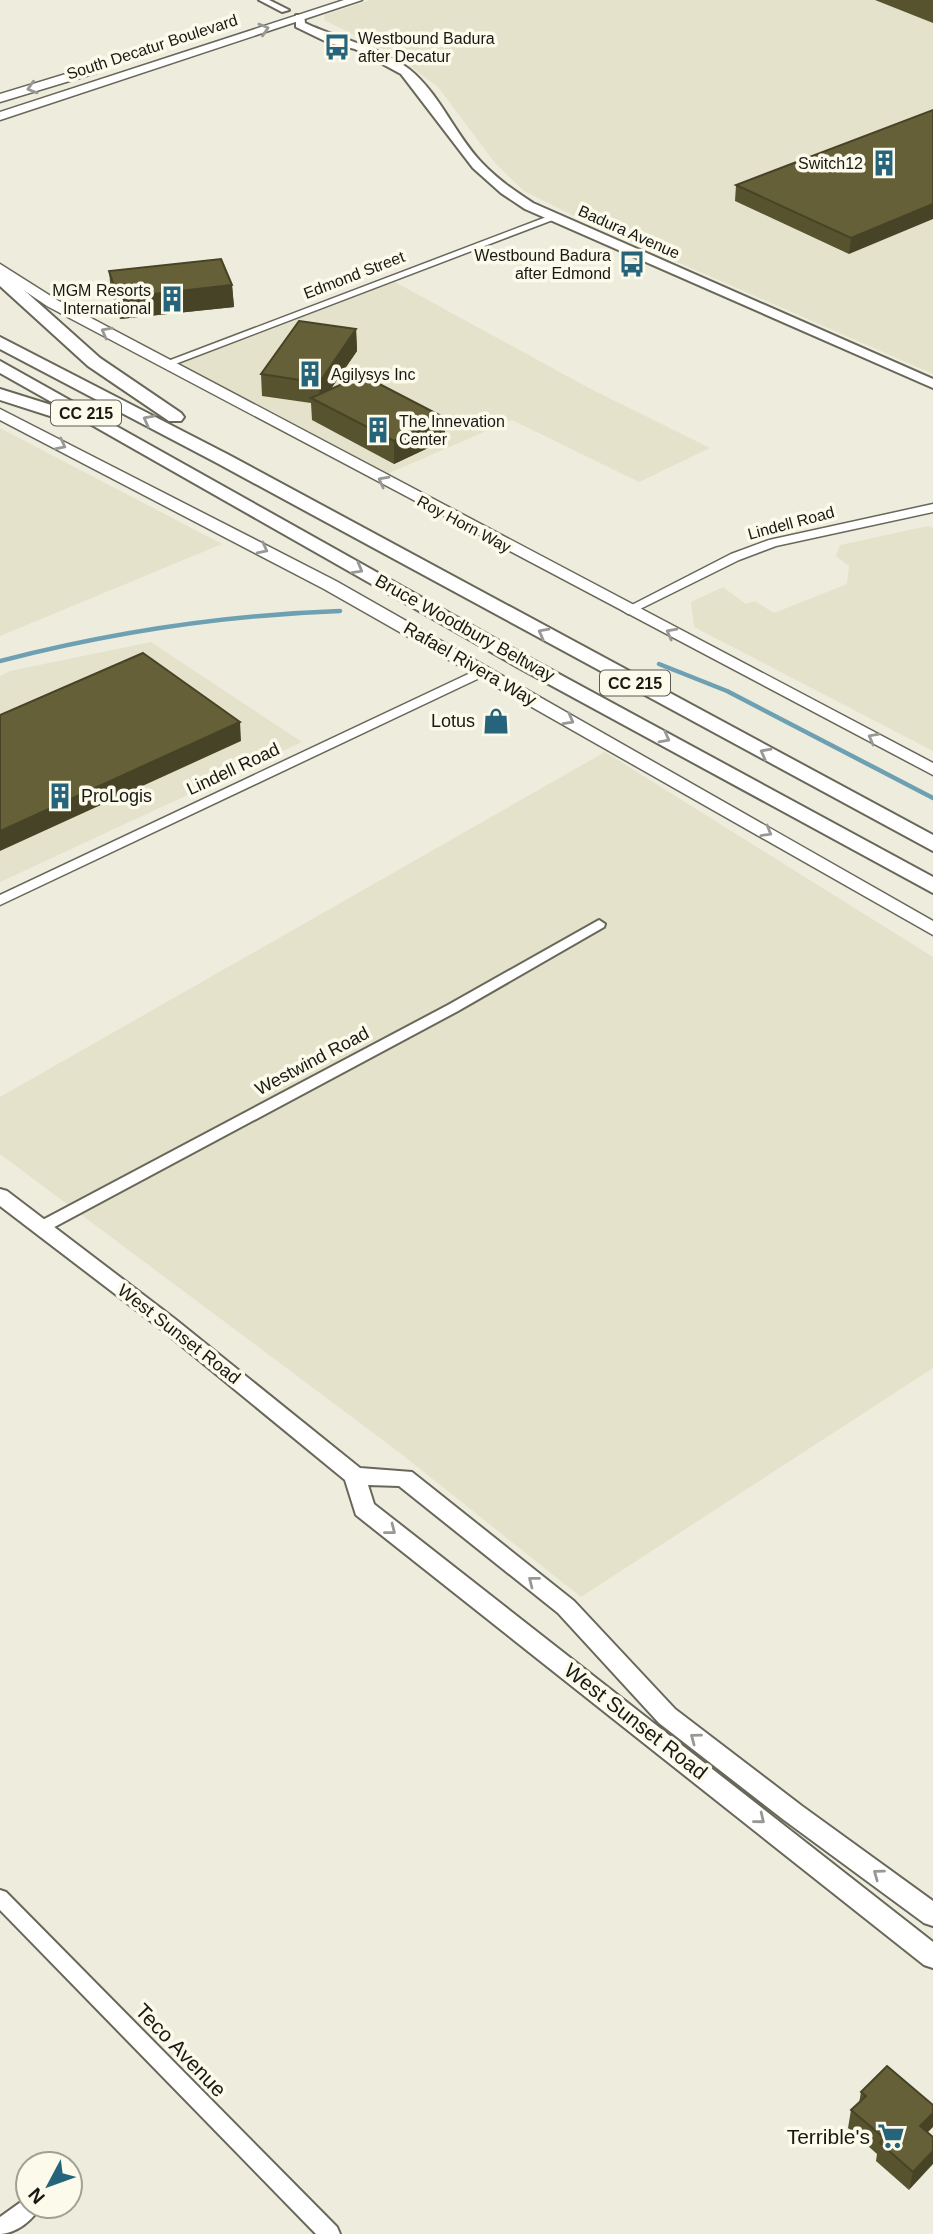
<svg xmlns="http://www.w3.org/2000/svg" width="933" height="2234" font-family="Arial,sans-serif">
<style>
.built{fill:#e4e2cb}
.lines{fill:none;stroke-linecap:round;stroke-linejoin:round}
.stream{stroke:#6ea0b3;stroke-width:4.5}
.minor-casing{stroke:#686759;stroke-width:4}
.tertiary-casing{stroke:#686759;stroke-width:3}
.secondary-casing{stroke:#686759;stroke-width:4}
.primary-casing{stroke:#686759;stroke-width:3}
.motorway-casing{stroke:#686759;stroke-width:4}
.minor{fill:#fff;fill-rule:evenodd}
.tertiary{fill:#fff;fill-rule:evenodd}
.secondary{fill:#fff;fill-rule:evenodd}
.primary{fill:#fff;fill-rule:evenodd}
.motorway{fill:#fff;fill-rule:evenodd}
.wall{fill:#57532f}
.shaded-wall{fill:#474326}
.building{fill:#656037;stroke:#474326;stroke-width:2}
.oneway{stroke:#989895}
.labels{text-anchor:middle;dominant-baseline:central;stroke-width:7;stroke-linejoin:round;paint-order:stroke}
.far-poi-label{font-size:16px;fill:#191913;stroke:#fbfaeb;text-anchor:start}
.far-street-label{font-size:16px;fill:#191913;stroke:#fbfaeb}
.shield{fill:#fbfaeb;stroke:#5d5c54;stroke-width:2}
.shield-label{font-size:16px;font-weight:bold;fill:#191913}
.street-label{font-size:18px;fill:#191913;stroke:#fbfaeb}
.poi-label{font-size:18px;fill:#191913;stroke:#fbfaeb;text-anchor:end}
.near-street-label{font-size:21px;fill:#191913;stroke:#fbfaeb}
.near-poi-label{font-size:21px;fill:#191913;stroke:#fbfaeb;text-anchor:end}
</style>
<rect width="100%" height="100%" fill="#eeeddd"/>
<path class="built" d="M370 0H933V374L586 222 524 191 495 163 438 87 395 55 324 20 325 15Z
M395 282 587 387 710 448 639 482 512 420 378 478 166 364Z
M0 428 222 544 0 636Z
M928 526 933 528V751L694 627 691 602 723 587 746 604 755 601 774 613 847 584 849 566 836 556 840 545Z
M151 642 302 742 0 882V676L10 671Z
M605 752 933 957V1368L581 1597 400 1453 0 1154V1097Z"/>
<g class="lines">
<path class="stream" d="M0 661C112 632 224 615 340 611
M659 664 727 691 933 798"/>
<g class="minor-casing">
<path id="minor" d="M259 0H269L289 10 282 12Z
M599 920 605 924 604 927 458 1011 45 1232H35L33 1228 35 1224 448 1005Z
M0 1890 6 1892 337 2227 340 2234H316L0 1910Z
M28 2197V2206H40C34 2220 15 2234 0 2234V2217Z"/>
</g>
<g class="tertiary-casing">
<path id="tertiary" d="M549 216 558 218 170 366 160 364Z
M933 504V512L776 546 739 560 632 613 628 614 622 610 731 554 769 540Z
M483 667 488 668V674L0 905V895Z"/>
</g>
<g class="secondary-casing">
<path id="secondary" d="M296 15H304L305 23C339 39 380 47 409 69 440 94 455 135 482 163 497 179 515 191 533 203L933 379V388L525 209 501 193 473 168 401 74 355 49 329 43 296 27Z
M0 1189 7 1191 175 1319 360 1468 412 1472 574 1601 675 1709 802 1806 933 1901V1926L924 1923 784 1820 659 1723 558 1613 399 1486 368 1485 374 1504 933 1942V1968L924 1965 356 1515 345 1480 161 1329 0 1206Z"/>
</g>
<g class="primary-casing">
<path id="primary" d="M344 0H362L0 120V112Z
M92 66 96 67V73L0 102V94Z
M0 264 57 300 933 763V775L47 306 0 274Z
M0 409 336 581 933 921V935L324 589 0 420Z"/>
</g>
<g class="motorway-casing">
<path id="motorway" d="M0 272 6 274 100 358 181 413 184 417 181 421H169L88 366 0 286Z
M0 337 229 455 933 835V851L217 463 0 349Z
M0 361 535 661 933 877V893L521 669 83 420 75 424 0 400V389L64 409 0 373Z"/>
</g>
<use href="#minor" class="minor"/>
<use href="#tertiary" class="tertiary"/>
<use href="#secondary" class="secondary"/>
<use href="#primary" class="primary"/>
<use href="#motorway" class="motorway"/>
</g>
<path class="wall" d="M875 0H933V23Z
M933 110 849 254 735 201 736 185Z
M109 271 232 285 234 307 120 319 111 292Z
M356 329 357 351 331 389 445 440 394 464 312 420 311 403 262 396 261 374Z
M861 2092 928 2132 909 2190 876 2161 877 2154 848 2128 851 2110 859 2103Z"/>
<path class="shaded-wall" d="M933 204V219L849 254 851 238Z
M232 285 234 307 120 319 118 298Z
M356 329 357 351 321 403H320L319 383Z
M445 418V440L394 464V441Z
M240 722 241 741 0 851V831Z
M933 2113V2127L916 2144 920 2126Z
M933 2151V2164L909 2190 913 2172Z"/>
<path class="building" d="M933 110V204L851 238 736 185Z
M221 259 232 285 118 298 109 271Z
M299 321 356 329 319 383 261 374Z
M362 375 445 418 394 441 311 398Z
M143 653 240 722 0 831V715Z
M887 2066 933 2105V2113L920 2126 933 2137V2151L913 2172 880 2143 884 2138 851 2110 866 2096 861 2092Z"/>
<defs><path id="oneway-chevron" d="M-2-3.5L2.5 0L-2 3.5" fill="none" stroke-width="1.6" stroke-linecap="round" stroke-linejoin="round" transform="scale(1.75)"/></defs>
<g class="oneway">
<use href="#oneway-chevron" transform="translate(264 29) rotate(-17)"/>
<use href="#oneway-chevron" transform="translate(32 88) rotate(163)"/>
<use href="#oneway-chevron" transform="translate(106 332) rotate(-152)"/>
<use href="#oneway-chevron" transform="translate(148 420) rotate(-152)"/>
<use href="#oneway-chevron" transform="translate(61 445) rotate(27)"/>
<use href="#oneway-chevron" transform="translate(383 481) rotate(-152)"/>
<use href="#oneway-chevron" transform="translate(263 549) rotate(27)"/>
<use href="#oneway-chevron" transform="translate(358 569) rotate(29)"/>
<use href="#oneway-chevron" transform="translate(543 633) rotate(-152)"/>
<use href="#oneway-chevron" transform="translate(671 633) rotate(-152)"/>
<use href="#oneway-chevron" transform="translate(569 720) rotate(29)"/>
<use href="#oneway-chevron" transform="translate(665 738) rotate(28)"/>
<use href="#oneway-chevron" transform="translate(873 738) rotate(-152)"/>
<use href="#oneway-chevron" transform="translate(765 753) rotate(-152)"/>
<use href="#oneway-chevron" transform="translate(767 832) rotate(30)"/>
<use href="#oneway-chevron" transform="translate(391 1530) rotate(38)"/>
<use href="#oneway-chevron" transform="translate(533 1581) rotate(-142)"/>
<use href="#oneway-chevron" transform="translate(695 1738) rotate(-143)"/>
<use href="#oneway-chevron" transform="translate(760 1819) rotate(39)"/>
<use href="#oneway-chevron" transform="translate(878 1874) rotate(-144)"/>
</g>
<defs>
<g id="bus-bare" transform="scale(2.1)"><path d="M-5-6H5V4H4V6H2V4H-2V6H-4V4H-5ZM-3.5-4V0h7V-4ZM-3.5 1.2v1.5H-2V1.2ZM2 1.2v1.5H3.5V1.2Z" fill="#25647a" stroke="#fbfaeb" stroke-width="2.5" paint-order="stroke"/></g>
<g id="building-bare" transform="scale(2.1)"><path d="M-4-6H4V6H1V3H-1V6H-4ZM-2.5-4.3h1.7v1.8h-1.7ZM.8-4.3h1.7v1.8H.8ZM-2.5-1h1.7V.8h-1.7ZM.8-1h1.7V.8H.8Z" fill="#25647a" stroke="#fbfaeb" stroke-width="2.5" paint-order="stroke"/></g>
<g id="shop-bare" transform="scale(2.1)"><path d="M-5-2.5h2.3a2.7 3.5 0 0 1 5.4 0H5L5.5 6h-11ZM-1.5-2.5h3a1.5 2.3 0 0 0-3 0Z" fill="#25647a" stroke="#fbfaeb" stroke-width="2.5" paint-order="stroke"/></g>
<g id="supermarket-bare" transform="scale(2.1)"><path d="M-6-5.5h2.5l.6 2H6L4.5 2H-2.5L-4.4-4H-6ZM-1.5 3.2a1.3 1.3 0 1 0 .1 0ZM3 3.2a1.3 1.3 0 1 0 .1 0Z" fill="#25647a" stroke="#fbfaeb" stroke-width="2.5" paint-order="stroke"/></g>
</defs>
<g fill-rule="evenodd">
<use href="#bus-bare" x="337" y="47"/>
<use href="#building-bare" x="884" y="163"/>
<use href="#bus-bare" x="632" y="264"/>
<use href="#building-bare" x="172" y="299"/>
<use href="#building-bare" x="310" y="374"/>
<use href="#building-bare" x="378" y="430"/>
<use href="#shop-bare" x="496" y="721"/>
<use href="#building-bare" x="60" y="796"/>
<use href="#supermarket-bare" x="891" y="2136"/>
</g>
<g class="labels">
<g class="far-poi-label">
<text x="358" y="38">Westbound Badura<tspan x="358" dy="18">after Decatur</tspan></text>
<text x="863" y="163" text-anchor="end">Switch12</text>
<text x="611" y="255" text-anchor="end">Westbound Badura<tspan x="611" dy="18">after Edmond</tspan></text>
<text x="151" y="290" text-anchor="end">MGM Resorts<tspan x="151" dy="18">International</tspan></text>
<text x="331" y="374">Agilysys Inc</text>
<text x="399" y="421">The Innevation<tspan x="399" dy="18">Center</tspan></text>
</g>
<g class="far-street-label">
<text transform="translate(152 47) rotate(-18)">South Decatur Boulevard</text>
<text transform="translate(629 232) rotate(24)">Badura Avenue</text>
<text transform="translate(354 275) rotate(-21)">Edmond Street</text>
<text transform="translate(791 523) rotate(-15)">Lindell Road</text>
<text transform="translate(464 524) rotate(28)">Roy Horn Way</text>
</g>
<g class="shield">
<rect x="51" y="400.5" width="70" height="25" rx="5"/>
<rect x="600" y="670.5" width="70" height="25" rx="5"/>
</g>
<g class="shield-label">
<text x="86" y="413">CC 215</text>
<text x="635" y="683">CC 215</text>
</g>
<g class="street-label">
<text transform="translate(465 628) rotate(29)">Bruce Woodbury Beltway</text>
<text transform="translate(470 664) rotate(30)">Rafael Rivera Way</text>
<text transform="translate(233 769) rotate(-25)">Lindell Road</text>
<text transform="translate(312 1061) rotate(-28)">Westwind Road</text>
<text transform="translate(179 1334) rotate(38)">West Sunset Road</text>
</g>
<g class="poi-label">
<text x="475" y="721">Lotus</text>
<text x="81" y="796" text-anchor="start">ProLogis</text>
</g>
<g class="near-street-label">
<text transform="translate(636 1721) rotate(38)">West Sunset Road</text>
<text transform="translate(181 2050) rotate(46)">Teco Avenue</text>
</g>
<g class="near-poi-label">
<text x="870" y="2136">Terrible's</text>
</g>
</g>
<g transform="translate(49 2185) rotate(229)"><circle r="33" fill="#fbfaeb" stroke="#a1a095" stroke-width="2"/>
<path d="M0-5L12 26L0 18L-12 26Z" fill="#25647a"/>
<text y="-10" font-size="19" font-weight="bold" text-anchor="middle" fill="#191913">N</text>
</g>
</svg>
